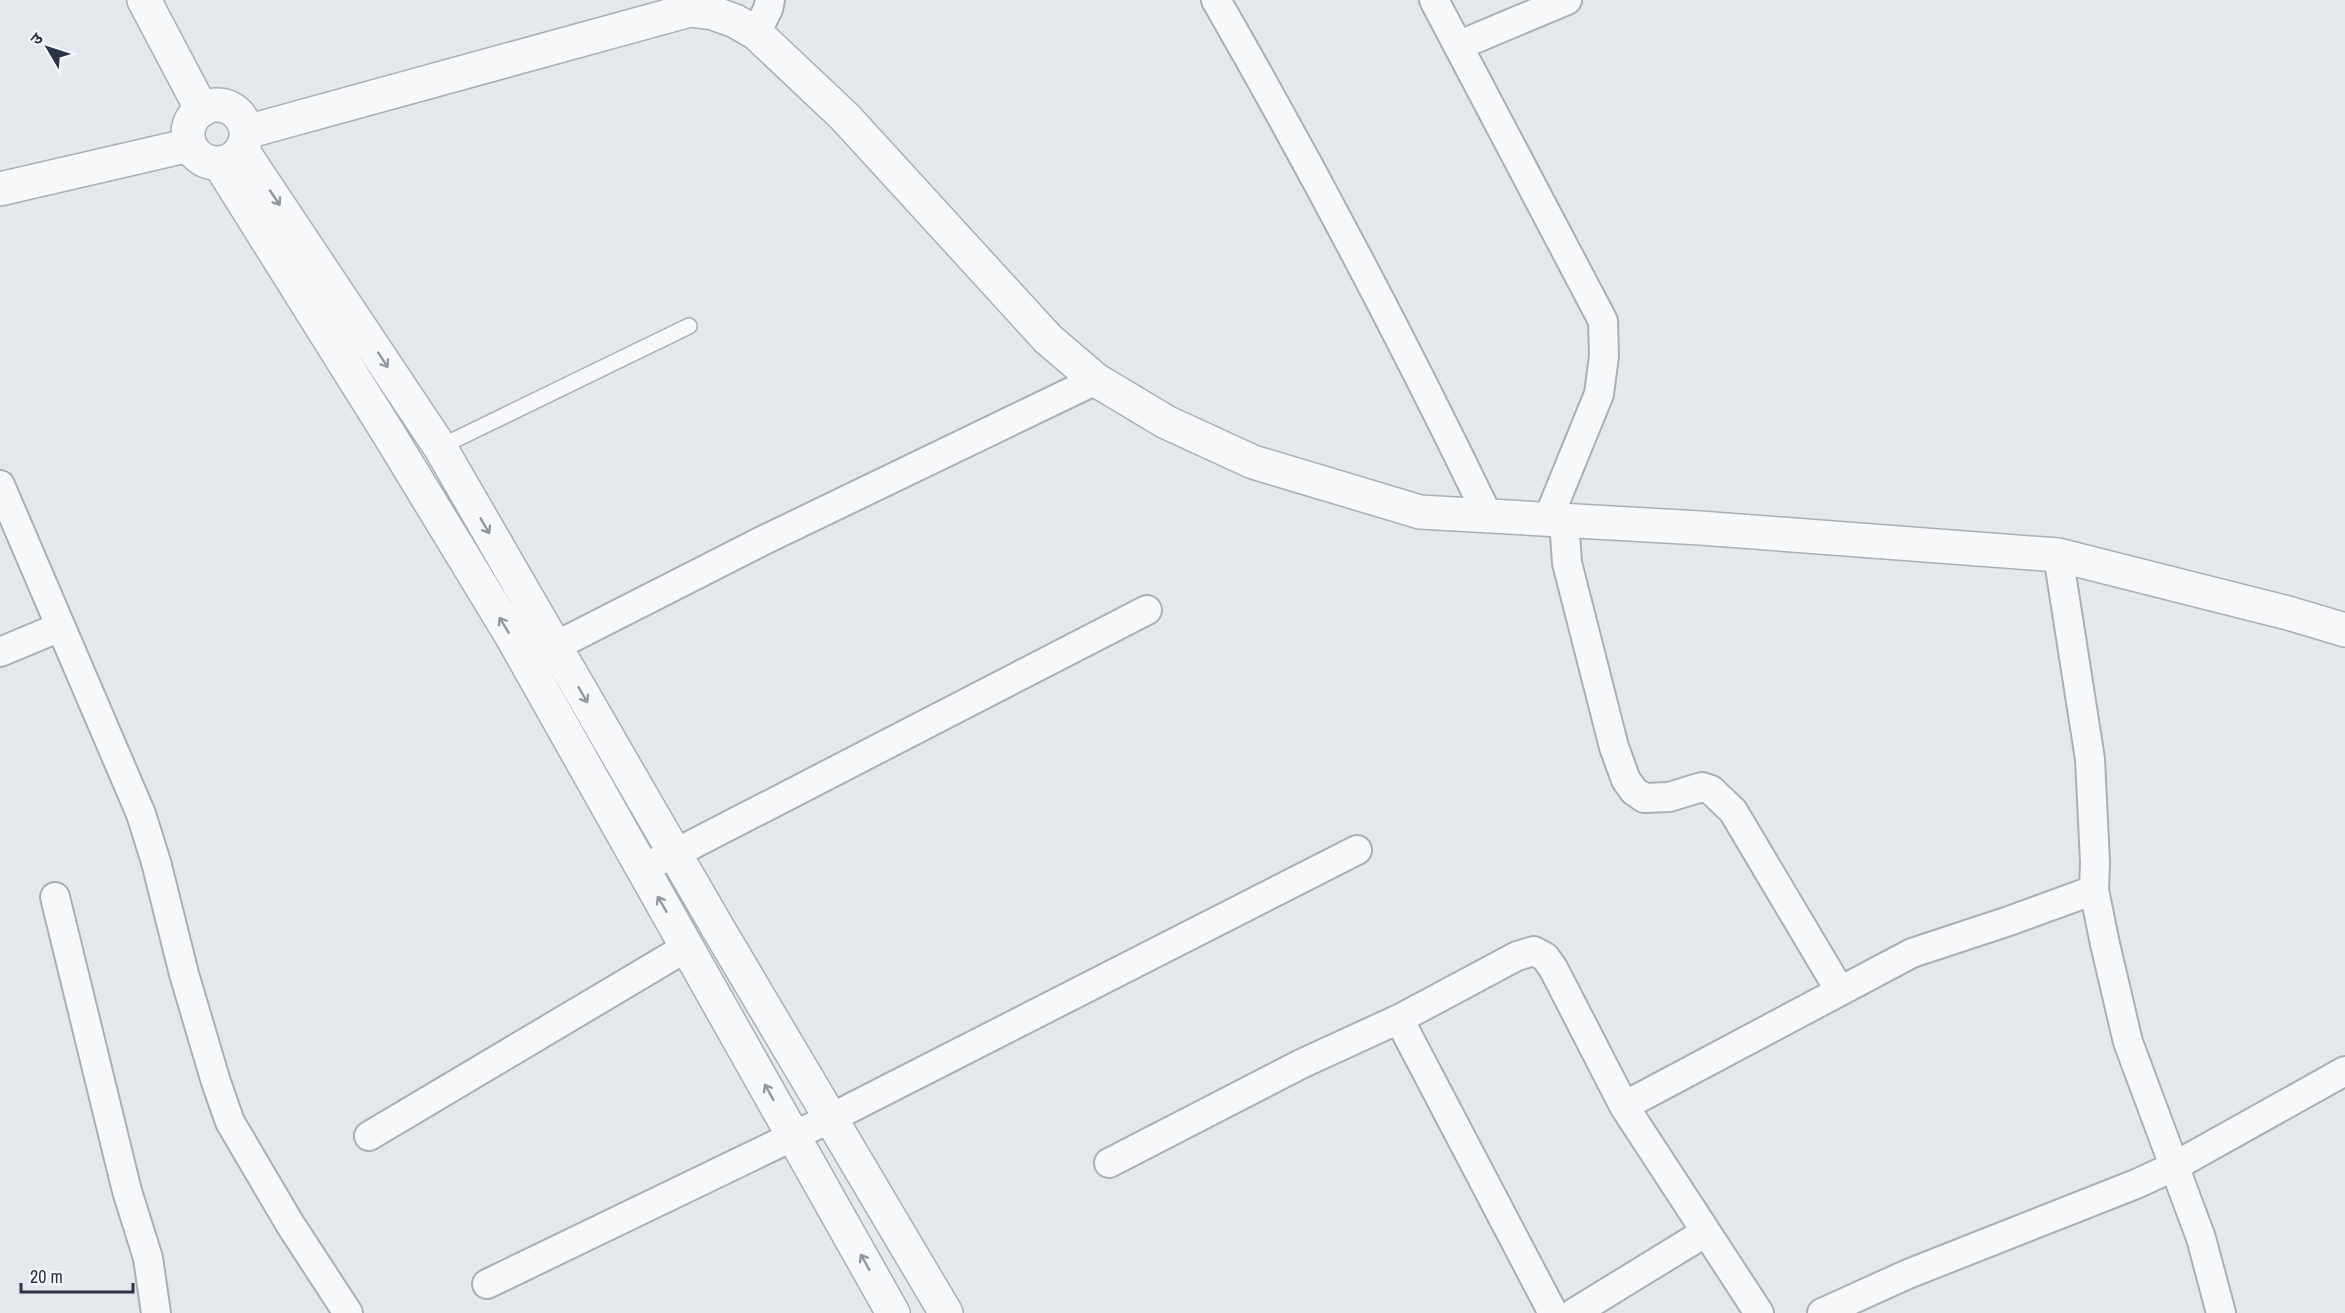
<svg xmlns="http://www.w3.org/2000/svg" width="2345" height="1313" font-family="'Archivo Narrow','Noto Sans Devanagari',sans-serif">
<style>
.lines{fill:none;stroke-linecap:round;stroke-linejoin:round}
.service-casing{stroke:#a9aeb7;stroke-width:18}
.minor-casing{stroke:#a9aeb7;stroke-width:32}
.tertiary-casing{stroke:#a9aeb7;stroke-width:36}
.service{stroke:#f7f8fa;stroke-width:15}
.minor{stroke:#f7f8fa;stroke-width:28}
.tertiary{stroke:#f7f8fa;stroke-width:33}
.oneway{stroke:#9196a0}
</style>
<rect width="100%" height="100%" fill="#e4e7ec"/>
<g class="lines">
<g class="service-casing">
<path id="service" d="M440 447 689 326"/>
</g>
<g class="minor-casing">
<path id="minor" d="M1216 0C1313 169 1403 340 1488 516
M1434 0 1603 321 1604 356 1599 394 1548 519
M756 33 768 9 770 0
M1460 45 1567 0
M0 485 141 814 156 862 184 974 216 1082 230 1122 290 1224 348 1313
M1564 520 1567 563 1614 747 1626 780 1634 791 1644 798 1669 797 1702 787 1711 790 1733 811 1840 991
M2058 555 2090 759 2095 862 2094 890 2105 944 2128 1042 2201 1238 2221 1313
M0 652 60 627
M536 656 762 541 1096 380
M642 868 676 853 1147 610
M55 897 127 1191 148 1258 156 1313
M1399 1019 1553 1313
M1624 1106 1912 953 2009 921 2094 890
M369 1136 687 947
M1109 1163 1301 1064 1399 1019 1517 956 1534 951 1545 957 1553 968 1624 1106 1759 1313
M487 1284 831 1118 1357 850
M1574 1313 1706 1232
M1822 1313 1908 1274 2136 1184 2173 1167 2345 1071"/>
</g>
<g class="tertiary-casing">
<path id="tertiary" d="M144 0 202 110
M188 134a29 29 0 1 1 58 0a29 29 0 1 1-58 0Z
M246 132 690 10 713 13 735 21 756 33 845 117 1048 339 1096 380 1166 422 1253 462 1420 512 1700 528 2058 555 2288 613 2345 630
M242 150 440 447 719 930 946 1313
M219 163 390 436 511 635 893 1313
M0 189 190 145"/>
</g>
<use href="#service" class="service"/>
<use href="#minor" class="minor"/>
<use href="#tertiary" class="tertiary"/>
</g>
<defs><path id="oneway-shaft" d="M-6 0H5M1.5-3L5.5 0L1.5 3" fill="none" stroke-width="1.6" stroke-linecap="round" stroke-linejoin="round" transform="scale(1.5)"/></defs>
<g class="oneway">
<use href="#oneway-shaft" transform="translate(275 198) rotate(56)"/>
<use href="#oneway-shaft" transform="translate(383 360) rotate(57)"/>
<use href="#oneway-shaft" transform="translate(485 526) rotate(60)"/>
<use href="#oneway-shaft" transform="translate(504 625) rotate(-121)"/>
<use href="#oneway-shaft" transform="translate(583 695) rotate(60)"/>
<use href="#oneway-shaft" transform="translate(662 904) rotate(-120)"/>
<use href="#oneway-shaft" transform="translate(769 1092) rotate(-119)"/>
<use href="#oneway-shaft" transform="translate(865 1262) rotate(-119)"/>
</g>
<g transform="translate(48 48) rotate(309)" stroke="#f4f6f9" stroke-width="4.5" paint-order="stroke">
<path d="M0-4.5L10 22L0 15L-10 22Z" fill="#2b3445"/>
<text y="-9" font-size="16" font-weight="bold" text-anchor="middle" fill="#2b3445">उ</text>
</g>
<path d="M21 1283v9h112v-9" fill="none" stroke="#2b3445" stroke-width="3"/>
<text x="30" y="1283" font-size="18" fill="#2b3445" stroke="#f4f6f9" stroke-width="4.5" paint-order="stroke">20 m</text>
</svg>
